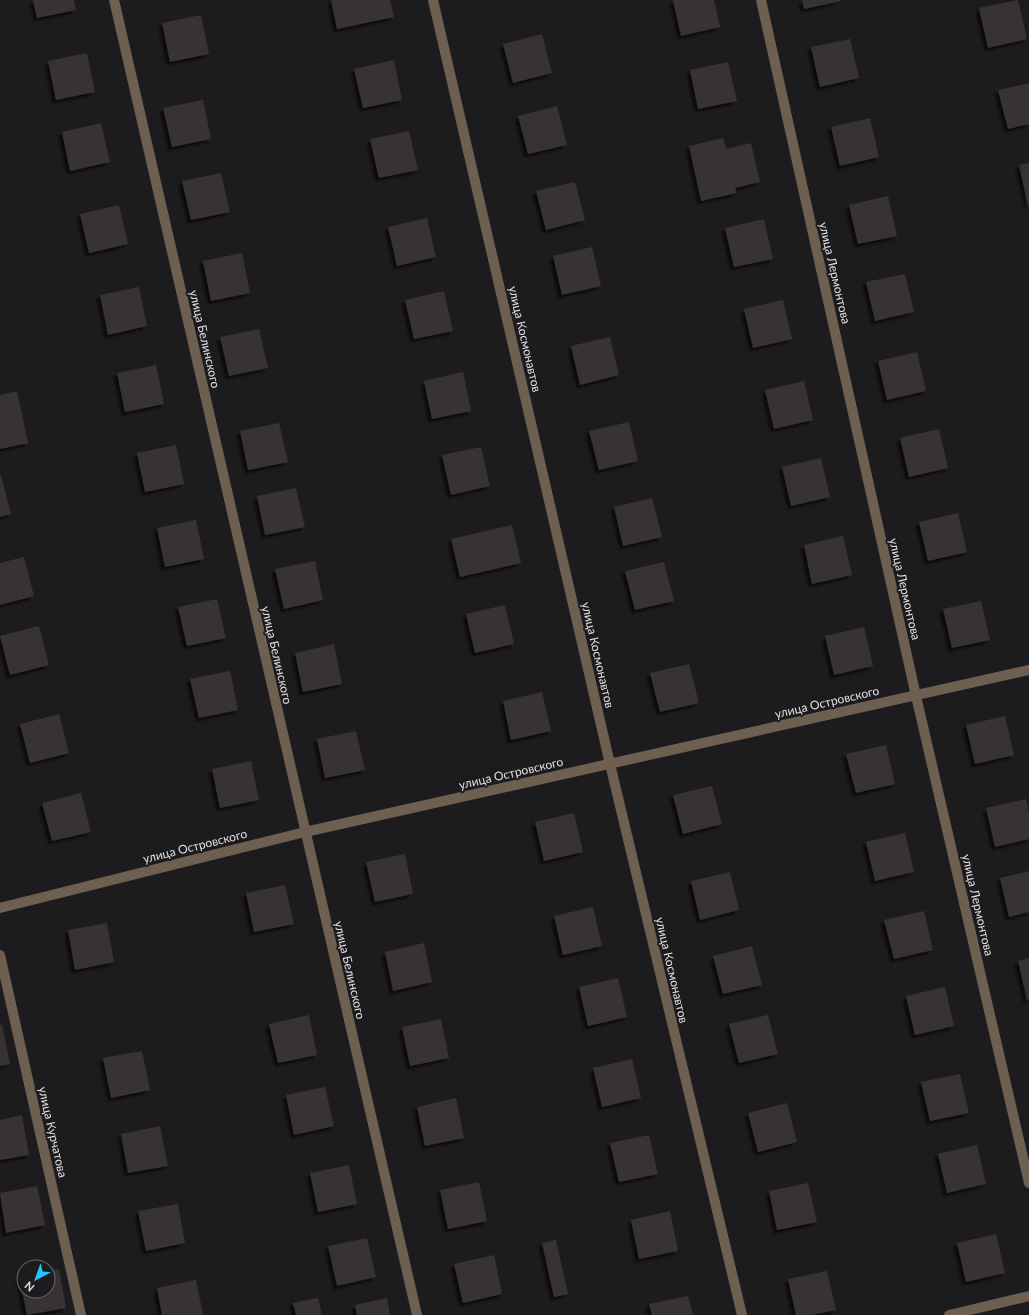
<svg xmlns="http://www.w3.org/2000/svg" width="1029" height="1315" font-family="Lato,sans-serif">
<style>
.building{fill:#373332;filter:url(#shadow)}
.lines{fill:none;stroke-linecap:round;stroke-linejoin:round}
.minor{stroke:#6f5f51;stroke-width:10}
.labels{text-anchor:middle;dominant-baseline:central;stroke-width:4;stroke-linejoin:round;paint-order:stroke}
.street-label{font-size:12px;fill:#e1e1e3;stroke:#1c1c1f}
</style>
<defs>
<filter id="shadow"><feDropShadow dx="-3.5" dy="3.5" stdDeviation="1" flood-color="#0009"/></filter>
</defs>
<rect width="100%" height="100%" fill="#1c1c1f"/>
<path class="building" d="M33 0H74L76 10 37 18Z
M331 0H390L394 17 337 29Z
M673 0H714L720 27 681 36Z
M802 0H841V1L804 9Z
M1018 0 1027 39 988 48 979 8Z
M201 15 209 54 170 62 162 23Z
M542 34 552 73 513 83 503 44Z
M850 39 859 78 820 87 811 47Z
M87 53 95 92 56 100 48 61Z
M394 60 402 100 363 108 354 69Z
M728 62 737 101 698 109 690 70Z
M1029 83V124L1008 129 998 90Z
M203 100 211 139 172 147 163 108Z
M557 106 567 145 528 154 518 116Z
M870 118 879 157 840 166 831 127Z
M101 123 110 162 70 171 62 132Z
M409 131 418 170 379 178 370 139Z
M723 138 726 149 751 143 760 182 735 188 737 193 701 201 689 146Z
M1029 163V206H1028L1019 165Z
M221 173 230 212 191 220 182 181Z
M575 182 585 220 546 230 536 191Z
M888 196 897 236 858 244 849 205Z
M119 205 128 244 89 253 80 214Z
M427 218 436 257 397 266 388 227Z
M764 219 773 259 734 267 725 228Z
M592 247 601 286 562 295 553 256Z
M242 253 250 293 211 301 203 261Z
M905 274 914 312 875 321 866 282Z
M139 287 147 326 108 335 100 295Z
M444 291 453 331 414 339 405 300Z
M783 300 792 339 753 348 744 309Z
M259 329 268 368 229 376 220 337Z
M610 337 619 375 580 385 571 346Z
M917 352 926 391 887 400 878 361Z
M156 365 164 404 125 412 117 373Z
M463 372 471 411 432 419 424 381Z
M804 381 813 420 774 429 765 390Z
M17 391 28 443 0 449V395Z
M629 422 638 461 599 470 589 431Z
M279 423 288 462 248 470 240 431Z
M939 429 948 468 909 477 900 438Z
M176 445 184 484 145 492 137 453Z
M481 447 490 486 451 495 442 455Z
M821 458 830 497 791 506 782 467Z
M1 475 11 514 0 517V476Z
M296 488 305 527 265 535 257 496Z
M652 498 662 537 623 546 614 507Z
M958 513 967 552 928 561 919 522Z
M196 520 204 559 165 567 157 528Z
M512 525 521 563 460 577 451 539Z
M843 536 852 575 812 584 804 545Z
M24 557 34 596 0 605V563Z
M315 561 323 600 284 609 275 569Z
M664 562 674 601 635 610 625 571Z
M217 599 226 638 187 646 178 607Z
M981 601 990 640 952 648 943 609Z
M505 605 514 644 475 653 466 614Z
M39 626 49 665 10 675 0 636Z
M864 627 873 666 834 675 825 636Z
M334 644 342 684 303 692 295 653Z
M689 664 699 703 660 712 650 673Z
M230 671 238 710 199 718 190 679Z
M542 692 551 731 511 740 503 701Z
M59 714 69 753 30 763 20 724Z
M1005 716 1014 755 975 764 966 725Z
M356 731 365 770 325 778 317 739Z
M886 745 895 784 856 793 846 754Z
M251 761 259 800 220 808 212 769Z
M712 786 722 824 683 834 673 795Z
M81 793 91 832 52 841 42 803Z
M1026 799 1029 814V839L995 847 986 808Z
M574 813 583 852 544 861 535 822Z
M905 833 914 872 875 881 866 842Z
M405 854 413 894 375 902 366 862Z
M1029 871V912L1009 917 1000 878Z
M730 872 739 910 700 920 691 881Z
M285 885 294 924 254 932 246 893Z
M593 907 602 946 563 955 554 916Z
M924 911 933 950 894 959 884 920Z
M107 923 114 962 75 970 68 930Z
M424 943 432 982 393 991 385 952Z
M752 946 762 985 723 994 713 956Z
M1029 958V999L1027 1000 1018 961Z
M618 978 627 1017 588 1026 579 987Z
M945 987 954 1026 915 1035 906 996Z
M309 1015 317 1055 278 1063 269 1024Z
M768 1015 778 1054 739 1063 729 1024Z
M441 1019 449 1058 410 1066 402 1027Z
M0 1025H2L10 1064 0 1066Z
M142 1051 150 1090 111 1098 103 1058Z
M632 1059 641 1098 602 1107 593 1068Z
M960 1074 969 1113 930 1121 921 1082Z
M325 1087 334 1126 294 1135 286 1095Z
M456 1098 464 1138 425 1146 417 1107Z
M787 1103 797 1142 758 1152 748 1113Z
M22 1115 29 1155 0 1160V1120Z
M160 1126 168 1166 128 1173 121 1134Z
M649 1135 658 1174 619 1182 610 1143Z
M977 1145 986 1184 947 1193 938 1154Z
M349 1165 357 1204 318 1212 310 1173Z
M479 1182 487 1221 448 1229 440 1190Z
M808 1183 817 1222 777 1230 769 1191Z
M37 1186 45 1225 6 1233 0 1193Z
M178 1204 185 1243 146 1251 138 1211Z
M670 1211 678 1251 639 1259 631 1220Z
M996 1234 1005 1273 966 1282 957 1243Z
M367 1238 376 1277 337 1286 328 1246Z
M556 1240 568 1294 554 1297 542 1243Z
M494 1255 502 1294 463 1303 454 1264Z
M59 1269 66 1308 27 1315 19 1276 24 1275V1291H48V1270Z
M827 1271 836 1310 812 1315H796L788 1279Z
M196 1280 203 1315H162L157 1288Z
M688 1296 693 1315H652L649 1304Z
M318 1298 322 1315H296L293 1303Z
M387 1298 390 1315H357L355 1305Z"/>
<g class="lines">
<path class="minor" d="M114 0 417 1315
M433 0 610 764 742 1315
M761 0 916 696 1029 1183
M0 908 305 832 1029 670
M0 955 81 1315
M949 1315 1029 1296"/>
</g>
<g class="labels">
<g class="street-label">
<text transform="translate(835 273) rotate(77)">улица Лермонтова</text>
<text transform="translate(205 339) rotate(77)">улица Белинского</text>
<text transform="translate(525 339) rotate(77)">улица Космонавтов</text>
<text transform="translate(905 589) rotate(77)">улица Лермонтова</text>
<text transform="translate(277 655) rotate(77)">улица Белинского</text>
<text transform="translate(598 655) rotate(77)">улица Космонавтов</text>
<text transform="translate(827 702) rotate(-13)">улица Островского</text>
<text transform="translate(511 773) rotate(-13)">улица Островского</text>
<text transform="translate(195 846) rotate(-14)">улица Островского</text>
<text transform="translate(978 905) rotate(77)">улица Лермонтова</text>
<text transform="translate(350 970) rotate(77)">улица Белинского</text>
<text transform="translate(672 970) rotate(77)">улица Космонавтов</text>
<text transform="translate(53 1132) rotate(77)">улица Курчатова</text>
</g>
</g>
<g transform="translate(36 1279) rotate(221)"><circle r="19" fill="#1c1c1f" stroke="#6b6b6d"/>
<path d="M0-3L7 15L0 10L-7 15Z" fill="#1fc9fd"/>
<text y="-6" font-size="11" font-weight="bold" text-anchor="middle" fill="#e1e1e3">N</text>
</g>
</svg>
